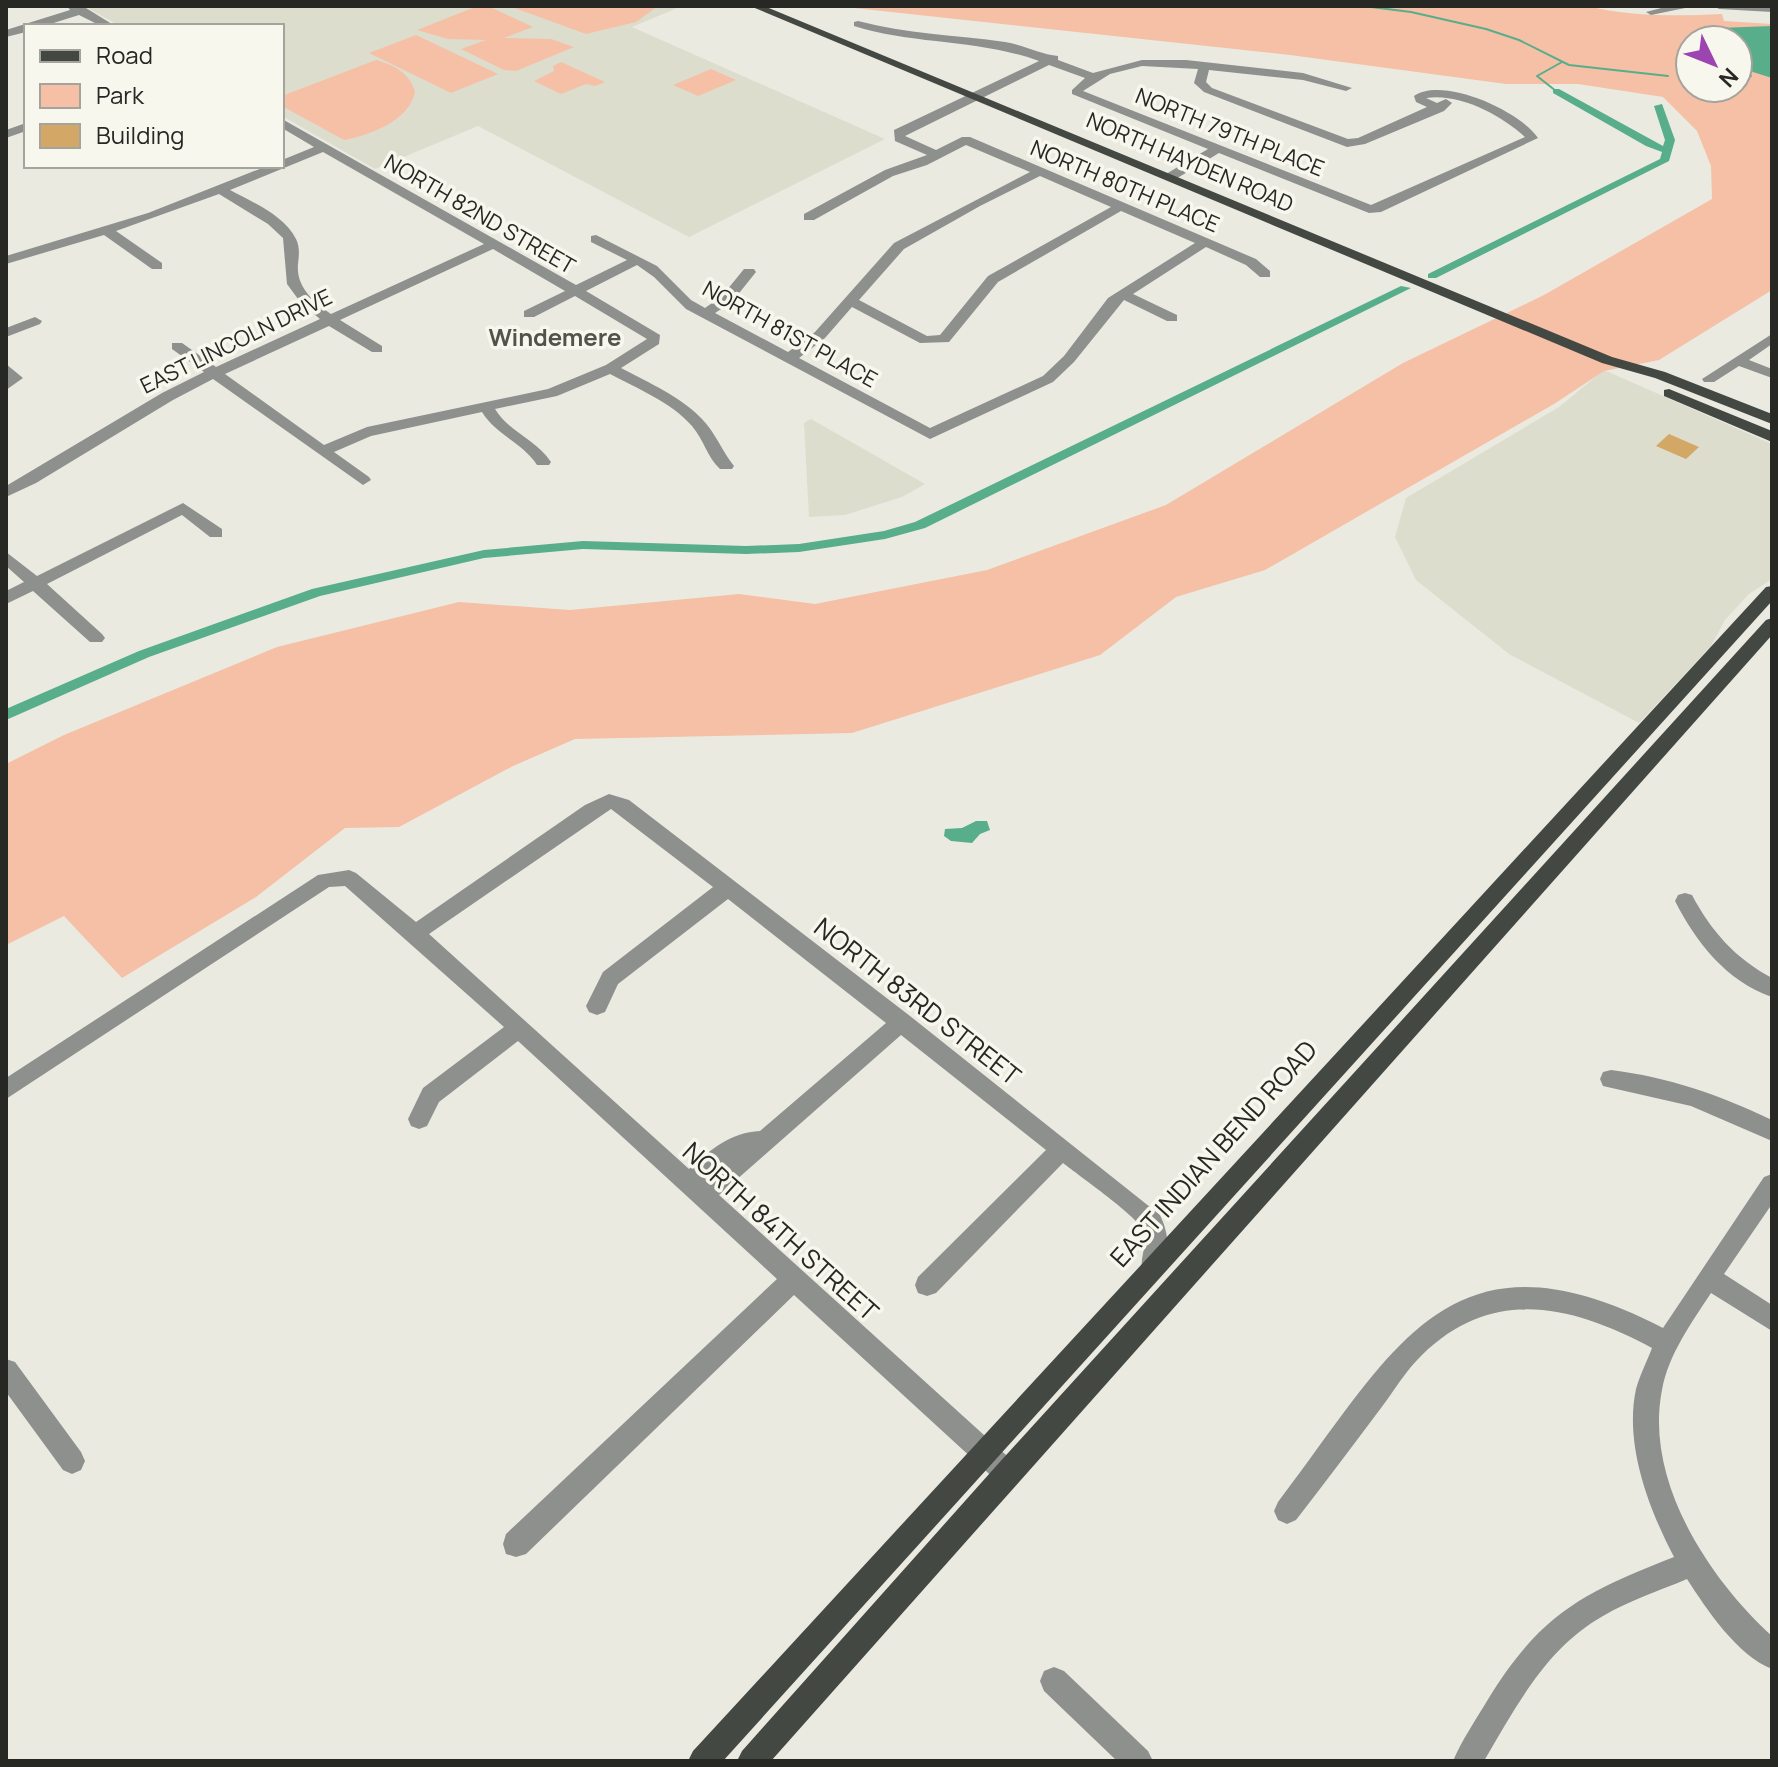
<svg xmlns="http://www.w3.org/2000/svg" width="1778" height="1767" font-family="Manrope,sans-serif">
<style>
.built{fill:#ddddce}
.green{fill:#f5c0a5;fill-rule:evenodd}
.water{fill:#58ad8b}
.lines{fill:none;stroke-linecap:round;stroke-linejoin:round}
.stream{stroke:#58ad8b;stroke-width:2}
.canal{fill:#58ad8b;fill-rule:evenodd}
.building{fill:#d3a866}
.minor{fill:#8d908d;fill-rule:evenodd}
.major{fill:#444843;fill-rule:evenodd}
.labels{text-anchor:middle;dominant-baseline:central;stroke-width:7;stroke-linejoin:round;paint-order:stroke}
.far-street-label{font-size:22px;fill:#272724;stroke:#f7f7ee}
.far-neighbourhood-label{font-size:24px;font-weight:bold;fill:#53534b;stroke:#f7f7ee}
.street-label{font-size:26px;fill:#272724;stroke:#f7f7ee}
</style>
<rect width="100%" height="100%" fill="#eaeae1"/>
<path class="built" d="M84 6H682L632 27 885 139 689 237 478 126 375 169 282 116V26H120Z
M1604 370 1772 444V579L1749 594 1725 620 1711 646 1639 723 1509 654 1416 580 1395 537 1406 498 1559 407Z
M811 419 925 484 902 497 845 515 809 517 804 423Z"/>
<path class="green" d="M509 6H658L636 22 586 34Z
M836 6H1588C1630 17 1678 16 1722 14L1724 21 1772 24V290L1659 360 1604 371 1554 404 1265 570 1176 597 1100 655 852 733 575 739 513 766 399 827 345 828 256 897 122 978 64 916 6 945V764L64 735 277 647 459 602 570 610 739 594 815 604 987 570 1166 505 1403 363 1544 295 1712 199 1711 166 1697 131 1663 97 1578 84H1506L1290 55ZM1690 40H1738V88H1690Z
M475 7H490L533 27 504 38 551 39 574 47 516 71 504 70 461 49 486 40 448 39 417 30Z
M416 35 498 74 451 93 369 53Z
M376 60C394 65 410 73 415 92 409 121 370 135 344 140L282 106V96Z
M561 62 605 82 595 86 586 84 561 94 534 81 554 71 553 66Z
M711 69 736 80 698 96 673 85Z"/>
<path class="water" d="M1772 26V78L1753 72 1738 60V40H1707L1703 36 1704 32 1719 28Z
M976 821H987L990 830 980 834 972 843 951 841 944 836 945 829 962 828Z"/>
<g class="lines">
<path class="stream" d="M1363 6 1411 12 1486 29 1519 40 1569 65 1668 76
M1738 76H1751
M1680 78 1690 77
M1556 91 1537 76 1562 62"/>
<path class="canal" d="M1553 89H1559L1663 146 1665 140 1654 106 1662 104 1675 140 1669 161 1436 278H1428V274L1660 159 1662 152 1646 146 1553 93Z
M1401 286 1411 288 925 528 885 539 799 552 746 554 583 549 484 558 320 596 149 657 6 720V709L139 651 312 589 484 550 583 541 746 546 799 544 884 531 915 522Z"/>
</g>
<path class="building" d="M1669 434 1699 447 1686 459 1656 446Z"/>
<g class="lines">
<path class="minor" d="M67 6 86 8 115 26H101L79 15 44 26H26V32L6 37V30L70 10Z
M1669 6H1695L1651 15 1646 12Z
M1714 6H1772V12L1719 9Z
M858 21C906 34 956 35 1005 42 1024 45 1040 54 1058 56V60L1093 73 1142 60H1186L1303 73 1352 88 1346 91 1303 80 1209 70 1206 82 1212 88 1348 139 1358 138 1427 107 1416 102 1414 96C1443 76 1520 111 1538 138L1381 212 1369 213 1219 153 1174 180H1166V174L1208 149 1072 94V90L1085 78 1049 65 905 136 936 150 962 137H970L1256 259 1270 271V277H1260L1246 265 1206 247 1133 294 1177 315V321H1167L1124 300 1074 362 1053 382 930 439 686 309 654 277 637 265 586 291 660 335 659 344 621 368C649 383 680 396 702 419 715 432 722 451 734 466L732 469H720C707 457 704 440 692 426 671 402 638 389 610 374L557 396 495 409C509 432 536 439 551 462L549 465H537C523 443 496 435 482 412L371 436 334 452 369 477 371 480 363 485 213 379 173 400 36 483 6 497V486L162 393 204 372 172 349V343H182L216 367 320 319 301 303 287 284 283 238 268 224 219 194 116 231 162 263V269H152L104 235 6 264V256L148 213 267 166H282V160L314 147 282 128V119L576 285 627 260 591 242V236L596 235 657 266 691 300 705 308 722 296 744 269H754L756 272 732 302 715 313 788 352 815 332 894 243 1030 172 966 145 927 165 893 176 814 220H804V214L885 170 927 155 895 141 894 130 1039 61C979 39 915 45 854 26V22ZM1142 66 1198 69 1194 83 1204 92 1347 147 1365 144 1444 111 1452 103 1446 99 1437 103 1426 98C1460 93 1501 115 1525 137L1371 205 1083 91 1110 74ZM323 152 484 244 331 314C313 301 296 287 298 264 299 255 300 247 296 239 284 215 252 202 230 190ZM1040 176 1111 207 988 276 940 335 927 336 859 300 904 249 980 206ZM1121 211 1195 243 1108 298 1064 356 1043 376 930 428 799 358 825 338 852 307 920 343 949 342 998 282ZM493 249 565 291 524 311V317H534L575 296 647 339 606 365 548 389 367 427 324 445 225 374 329 326 372 352H382V346L340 320Z
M26 123V131L6 138V130Z
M35 317 42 321 40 324 6 337V328Z
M1772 334V344L1749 360 1772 369V378L1739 366 1714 382H1704L1702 379Z
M6 364 23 378 6 390Z
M183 503 222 529V537H210L182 515 47 584 102 634 105 638 102 642H90L33 591 6 604V591L24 582 6 566V552L37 576Z
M609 794 629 800 910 1016 1160 1215C1170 1236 1170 1254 1160 1275L1152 1278 1144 1275C1137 1261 1148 1247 1144 1232 1140 1218 1078 1175 1063 1163L936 1293 927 1296 918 1293 915 1285 918 1277 1046 1150 901 1035 719 1195 1016 1464 1020 1473 1016 1482 1007 1486 998 1482 794 1295 526 1554 516 1557 506 1554 503 1544 506 1534 777 1279 518 1041 439 1102 427 1126 419 1129 411 1126 408 1119 423 1088 504 1027 345 886 329 887 6 1099V1078L318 875 349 870 356 873 416 922 585 805ZM611 809 713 887 603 972 586 1006 589 1012 597 1015 605 1012 618 984 728 899 886 1023 760 1131C731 1132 710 1150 689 1169L429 934Z
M1685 893 1692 895C1711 931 1736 959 1772 978V997C1726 981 1696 942 1675 901L1678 895Z
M1611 1070C1668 1077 1720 1095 1772 1120V1141L1691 1106 1603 1086 1600 1079 1603 1072Z
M1772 1174V1204L1724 1274 1772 1305V1331L1711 1293C1692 1322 1668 1355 1662 1390 1644 1480 1709 1579 1772 1636V1669C1737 1655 1707 1610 1687 1579 1659 1591 1630 1600 1603 1616 1546 1648 1516 1707 1484 1761H1453C1462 1740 1475 1721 1487 1701 1540 1614 1582 1593 1674 1557 1649 1509 1624 1445 1636 1389 1640 1375 1647 1361 1652 1348 1573 1306 1494 1285 1422 1355 1406 1370 1394 1391 1381 1408 1353 1445 1325 1483 1296 1520L1287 1524 1278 1520 1274 1511 1278 1502C1394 1350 1449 1217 1663 1328L1764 1177Z
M6 1359 15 1362 81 1452 85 1461 81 1470 72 1474 63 1470 6 1392Z
M1054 1667 1064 1671 1148 1751 1153 1761H1117L1044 1691 1040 1681 1044 1671Z"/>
<path class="major" d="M750 6H764L1612 357 1665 372 1772 414V424L1655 378 1602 363Z
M1669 389 1772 431V442L1664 396V390Z
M1772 586V601L723 1761H688L693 1751 1766 587Z
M1772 618V635L771 1761H737L742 1751 998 1464 1766 620Z"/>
</g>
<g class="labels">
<g class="far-street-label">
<text transform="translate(1230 132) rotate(22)">NORTH 79TH PLACE</text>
<text transform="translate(1190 162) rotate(23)">NORTH HAYDEN ROAD</text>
<text transform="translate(1125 186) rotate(23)">NORTH 80TH PLACE</text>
<text transform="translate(480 214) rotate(30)">NORTH 82ND STREET</text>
<text transform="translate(790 334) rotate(29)">NORTH 81ST PLACE</text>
<text transform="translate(236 341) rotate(-26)">EAST LINCOLN DRIVE</text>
</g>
<g class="far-neighbourhood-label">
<text x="555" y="336">Windemere</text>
</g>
<g class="street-label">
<text transform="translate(918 1001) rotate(38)">NORTH 83RD STREET</text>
<text transform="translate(1213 1153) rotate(-48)">EAST INDIAN BEND ROAD</text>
<text transform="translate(781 1231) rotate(42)">NORTH 84TH STREET</text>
</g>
</g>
<rect width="1778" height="1767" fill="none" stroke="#272724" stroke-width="16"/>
<rect x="24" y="24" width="260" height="144" fill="#f7f7ee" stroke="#a4a49d" stroke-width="2"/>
<rect x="40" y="50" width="40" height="12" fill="#444843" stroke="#a4a49d" stroke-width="2"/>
<text x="96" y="64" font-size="24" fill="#272724">Road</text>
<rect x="40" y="84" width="40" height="24" fill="#f5c0a5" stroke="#a4a49d" stroke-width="2"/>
<text x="96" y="104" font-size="24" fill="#272724">Park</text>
<rect x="40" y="124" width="40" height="24" fill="#d3a866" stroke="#a4a49d" stroke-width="2"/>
<text x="96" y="144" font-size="24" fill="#272724">Building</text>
<g transform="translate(1714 64) rotate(133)"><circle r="38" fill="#f7f7ee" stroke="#a4a49d" stroke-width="2"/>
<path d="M0-6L14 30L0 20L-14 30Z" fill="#9c44b0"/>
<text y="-12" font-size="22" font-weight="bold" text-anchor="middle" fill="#272724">N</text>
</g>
</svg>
